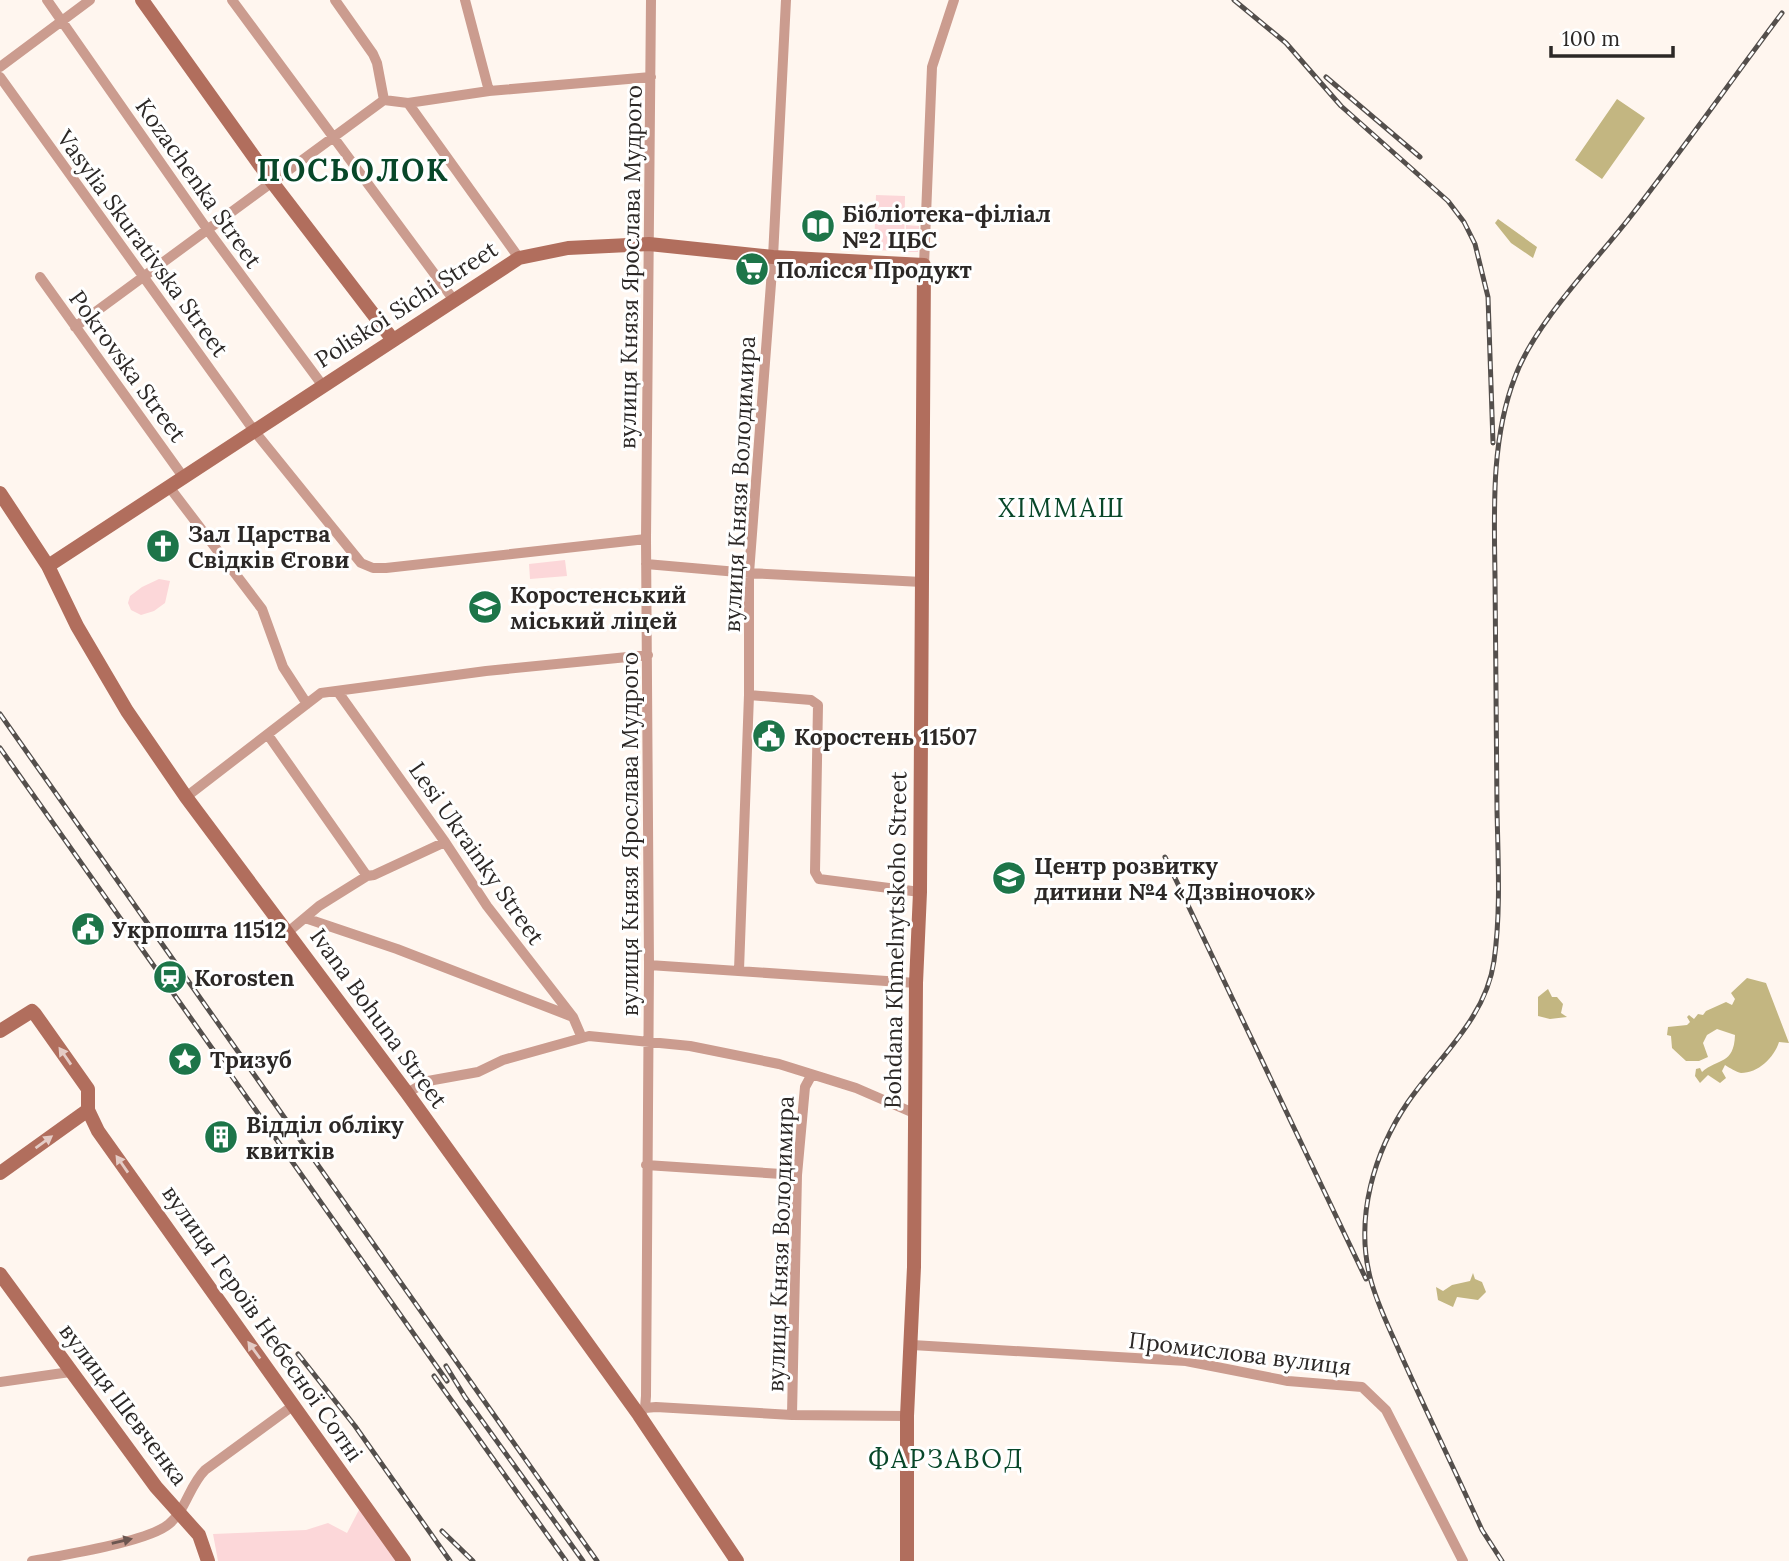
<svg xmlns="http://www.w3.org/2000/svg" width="1789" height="1561" font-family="Lora,serif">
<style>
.green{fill:#fcd7d9}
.water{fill:#c3b681}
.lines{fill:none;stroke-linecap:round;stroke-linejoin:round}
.street{stroke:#cb9c8f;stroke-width:10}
.secondary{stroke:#b16e5d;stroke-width:14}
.rail-casing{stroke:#544f4c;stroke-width:5}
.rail{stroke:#fff;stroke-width:2.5;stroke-dasharray:8;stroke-linecap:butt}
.oneway{fill:#e4ccc6}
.oneway2{fill:#6c5650}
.labels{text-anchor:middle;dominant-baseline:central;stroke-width:6;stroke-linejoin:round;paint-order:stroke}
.street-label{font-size:23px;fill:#2c2826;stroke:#fff}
.poi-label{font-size:23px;font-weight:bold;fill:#2c2826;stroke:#fff;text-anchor:start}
.quarter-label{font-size:26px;letter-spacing:2px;fill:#084729;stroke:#fff}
.district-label{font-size:30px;font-weight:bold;letter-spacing:2px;fill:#084729;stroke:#fff}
</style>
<rect width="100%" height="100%" fill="#fff6ef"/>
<path class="green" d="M876 195 905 196 904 251 874 250Z
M906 225 919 226 918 252H906Z
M565 560 567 576 530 579 529 564Z
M159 579 170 581 165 603 154 611 141 615 131 610 128 603 130 596 142 587Z
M360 1508 397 1561H218L213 1534 306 1530 328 1523 347 1533Z"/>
<path class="water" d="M1617 99 1645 118 1602 179 1575 160Z
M1498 219 1537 247 1533 258 1511 243 1495 223Z
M1747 978 1766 983 1789 1043 1779 1042C1774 1058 1758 1073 1741 1073 1736 1072 1730 1068 1725 1065L1722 1071 1726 1078 1720 1083 1708 1075 1700 1083 1695 1076 1696 1069 1700 1068 1702 1072C1718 1058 1734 1065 1735 1035L1717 1029 1707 1035 1703 1043 1708 1057 1699 1061H1686L1672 1048 1671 1036 1667 1035 1668 1027 1687 1025 1690 1022 1687 1017 1689 1015 1694 1019 1698 1014 1703 1015 1706 1011 1726 1002 1732 1005 1735 999 1731 993Z
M1548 989 1552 997H1557L1563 1004 1561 1013 1567 1017 1550 1019 1538 1016V997Z
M1473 1273 1475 1279 1482 1282 1486 1292 1478 1300 1457 1297 1453 1307 1438 1300 1436 1287 1443 1291 1452 1285 1470 1281Z"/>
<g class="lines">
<path class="street" d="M47 0 207 229 323 386
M232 0 453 299
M335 0 373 54 377 63 384 100 408 103 519 258
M465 0 489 91
M0 67 90 0
M0 77 255 432 361 563 373 568H386L646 539
M408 103 489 91 651 77
M924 265 932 67 954 0
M40 277 184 478
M75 327 384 100
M170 488 262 609 283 667 307 704
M646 564 749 573 922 582
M338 692 445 842 487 906 573 1017 582 1038
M749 695 811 700 818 705 815 872 819 879 920 892
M268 735 367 876
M186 797 321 693 486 671 648 655
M305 918 397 949 573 1017
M288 932 319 906 367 876 374 875 445 842
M649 965 916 983
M739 970 749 695V573L773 257 786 0
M407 1093 428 1081 478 1072 503 1060 589 1036 690 1046 779 1064 856 1088 916 1114
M646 1165 797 1175
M912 1345 1186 1361 1288 1381 1362 1387 1386 1410 1463 1561
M0 1382 70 1372
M645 1408 656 1407 792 1415 907 1416
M639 1415 645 1408 646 1396 649 965 646 539 651 0
M792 1415 797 1175 805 1087 811 1076
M32 1561C62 1555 148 1542 169 1524 186 1510 189 1486 205 1470L294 1405"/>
<path class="secondary" d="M142 0 272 182 393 340
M0 493 48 566 77 626 127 711 186 797 407 1093 639 1415 737 1561
M48 566 519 258 568 248 649 244 773 257 924 265 920 892 916 983 914 1267 907 1416V1561
M0 1031 32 1011 35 1014 88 1089V1110
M88 1110 98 1131 404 1561
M0 1173 88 1110
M0 1274 156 1487 199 1535 208 1561"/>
<g class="rail-casing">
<path id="rail" d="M1234 0 1286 43 1341 106 1448 201 1464 222 1475 244 1488 297 1493 443
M1326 77 1420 157
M0 714 597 1561
M0 748 447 1381
M1165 857 1366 1279
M298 1354 355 1426 450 1561
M446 1366 465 1397 583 1561
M434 1376 566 1561
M442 1531 473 1561
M1502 1561 1482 1530C1455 1471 1427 1413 1401 1355 1390 1329 1377 1305 1370 1277 1355 1217 1374 1152 1408 1102 1439 1057 1486 1018 1494 961 1501 912 1498 860 1497 810 1497 732 1496 654 1495 576 1494 510 1491 439 1515 377 1534 325 1592 265 1627 221 1680 153 1730 82 1782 13"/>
</g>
<use href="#rail" class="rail"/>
</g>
<defs><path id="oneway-solid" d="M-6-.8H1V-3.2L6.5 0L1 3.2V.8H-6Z" transform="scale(1.75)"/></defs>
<g class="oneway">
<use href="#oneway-solid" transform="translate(65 1056) rotate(-125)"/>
<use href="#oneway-solid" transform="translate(44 1142) rotate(-36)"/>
<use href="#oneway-solid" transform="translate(122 1164) rotate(-125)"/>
<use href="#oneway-solid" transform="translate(254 1350) rotate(-126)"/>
</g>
<use class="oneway2" href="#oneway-solid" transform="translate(122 1541) rotate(-13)"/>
<defs>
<g id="library-disc" transform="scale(1.75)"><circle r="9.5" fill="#1d7549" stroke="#fff"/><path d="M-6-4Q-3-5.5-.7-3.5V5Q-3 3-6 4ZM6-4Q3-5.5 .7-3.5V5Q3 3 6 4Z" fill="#fff"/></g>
<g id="supermarket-disc" transform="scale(1.75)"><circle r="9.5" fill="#1d7549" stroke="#fff"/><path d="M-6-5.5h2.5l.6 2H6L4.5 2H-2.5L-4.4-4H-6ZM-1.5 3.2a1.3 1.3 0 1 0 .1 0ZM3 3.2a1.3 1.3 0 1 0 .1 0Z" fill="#fff"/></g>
<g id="church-disc" transform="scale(1.75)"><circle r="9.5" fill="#1d7549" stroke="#fff"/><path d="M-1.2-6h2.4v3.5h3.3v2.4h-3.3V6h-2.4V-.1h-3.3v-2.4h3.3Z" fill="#fff"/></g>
<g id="school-disc" transform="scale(1.75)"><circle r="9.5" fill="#1d7549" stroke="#fff"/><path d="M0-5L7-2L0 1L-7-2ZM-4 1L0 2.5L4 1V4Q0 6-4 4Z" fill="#fff"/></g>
<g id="civic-disc" transform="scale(1.75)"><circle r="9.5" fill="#1d7549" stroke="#fff"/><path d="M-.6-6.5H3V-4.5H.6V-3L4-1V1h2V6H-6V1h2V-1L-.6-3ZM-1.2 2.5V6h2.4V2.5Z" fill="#fff"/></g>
<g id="station-disc" transform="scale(1.75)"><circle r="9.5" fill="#1d7549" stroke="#fff"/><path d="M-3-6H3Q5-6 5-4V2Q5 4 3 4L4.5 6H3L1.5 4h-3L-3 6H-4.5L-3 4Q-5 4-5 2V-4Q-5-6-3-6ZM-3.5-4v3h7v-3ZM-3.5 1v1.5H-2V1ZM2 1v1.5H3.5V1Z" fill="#fff"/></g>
<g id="sight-disc" transform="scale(1.75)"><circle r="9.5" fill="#1d7549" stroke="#fff"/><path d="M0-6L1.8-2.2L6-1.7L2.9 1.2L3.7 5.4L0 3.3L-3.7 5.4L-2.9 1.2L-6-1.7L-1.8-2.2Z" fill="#fff"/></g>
<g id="building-disc" transform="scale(1.75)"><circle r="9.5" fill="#1d7549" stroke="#fff"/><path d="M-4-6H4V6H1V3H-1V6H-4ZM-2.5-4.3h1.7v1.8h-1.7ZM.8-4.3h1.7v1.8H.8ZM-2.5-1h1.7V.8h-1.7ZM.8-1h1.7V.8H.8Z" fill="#fff"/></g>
</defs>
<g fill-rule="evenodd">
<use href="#library-disc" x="818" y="226"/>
<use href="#supermarket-disc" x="752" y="269"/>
<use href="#church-disc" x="163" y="546"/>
<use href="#school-disc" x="485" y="607"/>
<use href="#civic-disc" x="769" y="736"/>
<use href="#school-disc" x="1009" y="878"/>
<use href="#civic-disc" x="88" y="929"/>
<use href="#station-disc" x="170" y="977"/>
<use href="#sight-disc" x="185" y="1059"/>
<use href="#building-disc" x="221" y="1137"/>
</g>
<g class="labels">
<g class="street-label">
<text transform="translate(199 183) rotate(55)">Kozachenka Street</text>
<text transform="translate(143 243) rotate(54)">Vasylia Skurativska Street</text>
<text transform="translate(630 267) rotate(-89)">вулиця Князя Ярослава Мудрого</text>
<text transform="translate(406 304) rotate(-33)">Poliskoi Sichi Street</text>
<text transform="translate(128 366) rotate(54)">Pokrovska Street</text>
<text transform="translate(739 484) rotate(-87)">вулиця Князя Володимира</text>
<text transform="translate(629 834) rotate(-90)">вулиця Князя Ярослава Мудрого</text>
<text transform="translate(477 853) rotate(55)">Lesi Ukrainky Street</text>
<text transform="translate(895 940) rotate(-89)">Bohdana Khmelnytskoho Street</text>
<text transform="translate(379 1018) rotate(54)">Ivana Bohuna Street</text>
<text transform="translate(780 1244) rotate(-88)">вулиця Князя Володимира</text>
<text transform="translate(263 1323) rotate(55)">вулиця Героїв Небесної Сотні</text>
<text transform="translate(1240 1353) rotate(7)">Промислова вулиця</text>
<text transform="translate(124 1404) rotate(53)">вулиця Шевченка</text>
</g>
<g class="poi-label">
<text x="842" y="213">Бібліотека-філіал<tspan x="842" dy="26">№2 ЦБС</tspan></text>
<text x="776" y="269">Полісся Продукт</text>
<text x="188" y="533">Зал Царства<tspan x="188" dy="26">Свідків Єгови</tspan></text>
<text x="510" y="594">Коростенський<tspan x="510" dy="26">міський ліцей</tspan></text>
<text x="794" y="736">Коростень 11507</text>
<text x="1034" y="865">Центр розвитку<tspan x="1034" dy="26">дитини №4 «Дзвіночок»</tspan></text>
<text x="112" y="929">Укрпошта 11512</text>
<text x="194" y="977">Korosten</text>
<text x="210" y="1059">Тризуб</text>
<text x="246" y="1124">Відділ обліку<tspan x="246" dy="26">квитків</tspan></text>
</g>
<g class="quarter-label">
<text x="1062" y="507">ХІММАШ</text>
<text x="946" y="1458">ФАРЗАВОД</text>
</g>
<g class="district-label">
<text x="353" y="170">ПОСЬОЛОК</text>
</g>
</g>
<path d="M1551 46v10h122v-10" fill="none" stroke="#2c2826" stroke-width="3.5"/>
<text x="1562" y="46" font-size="21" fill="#2c2826" stroke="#ffffff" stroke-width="5" paint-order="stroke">100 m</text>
</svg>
